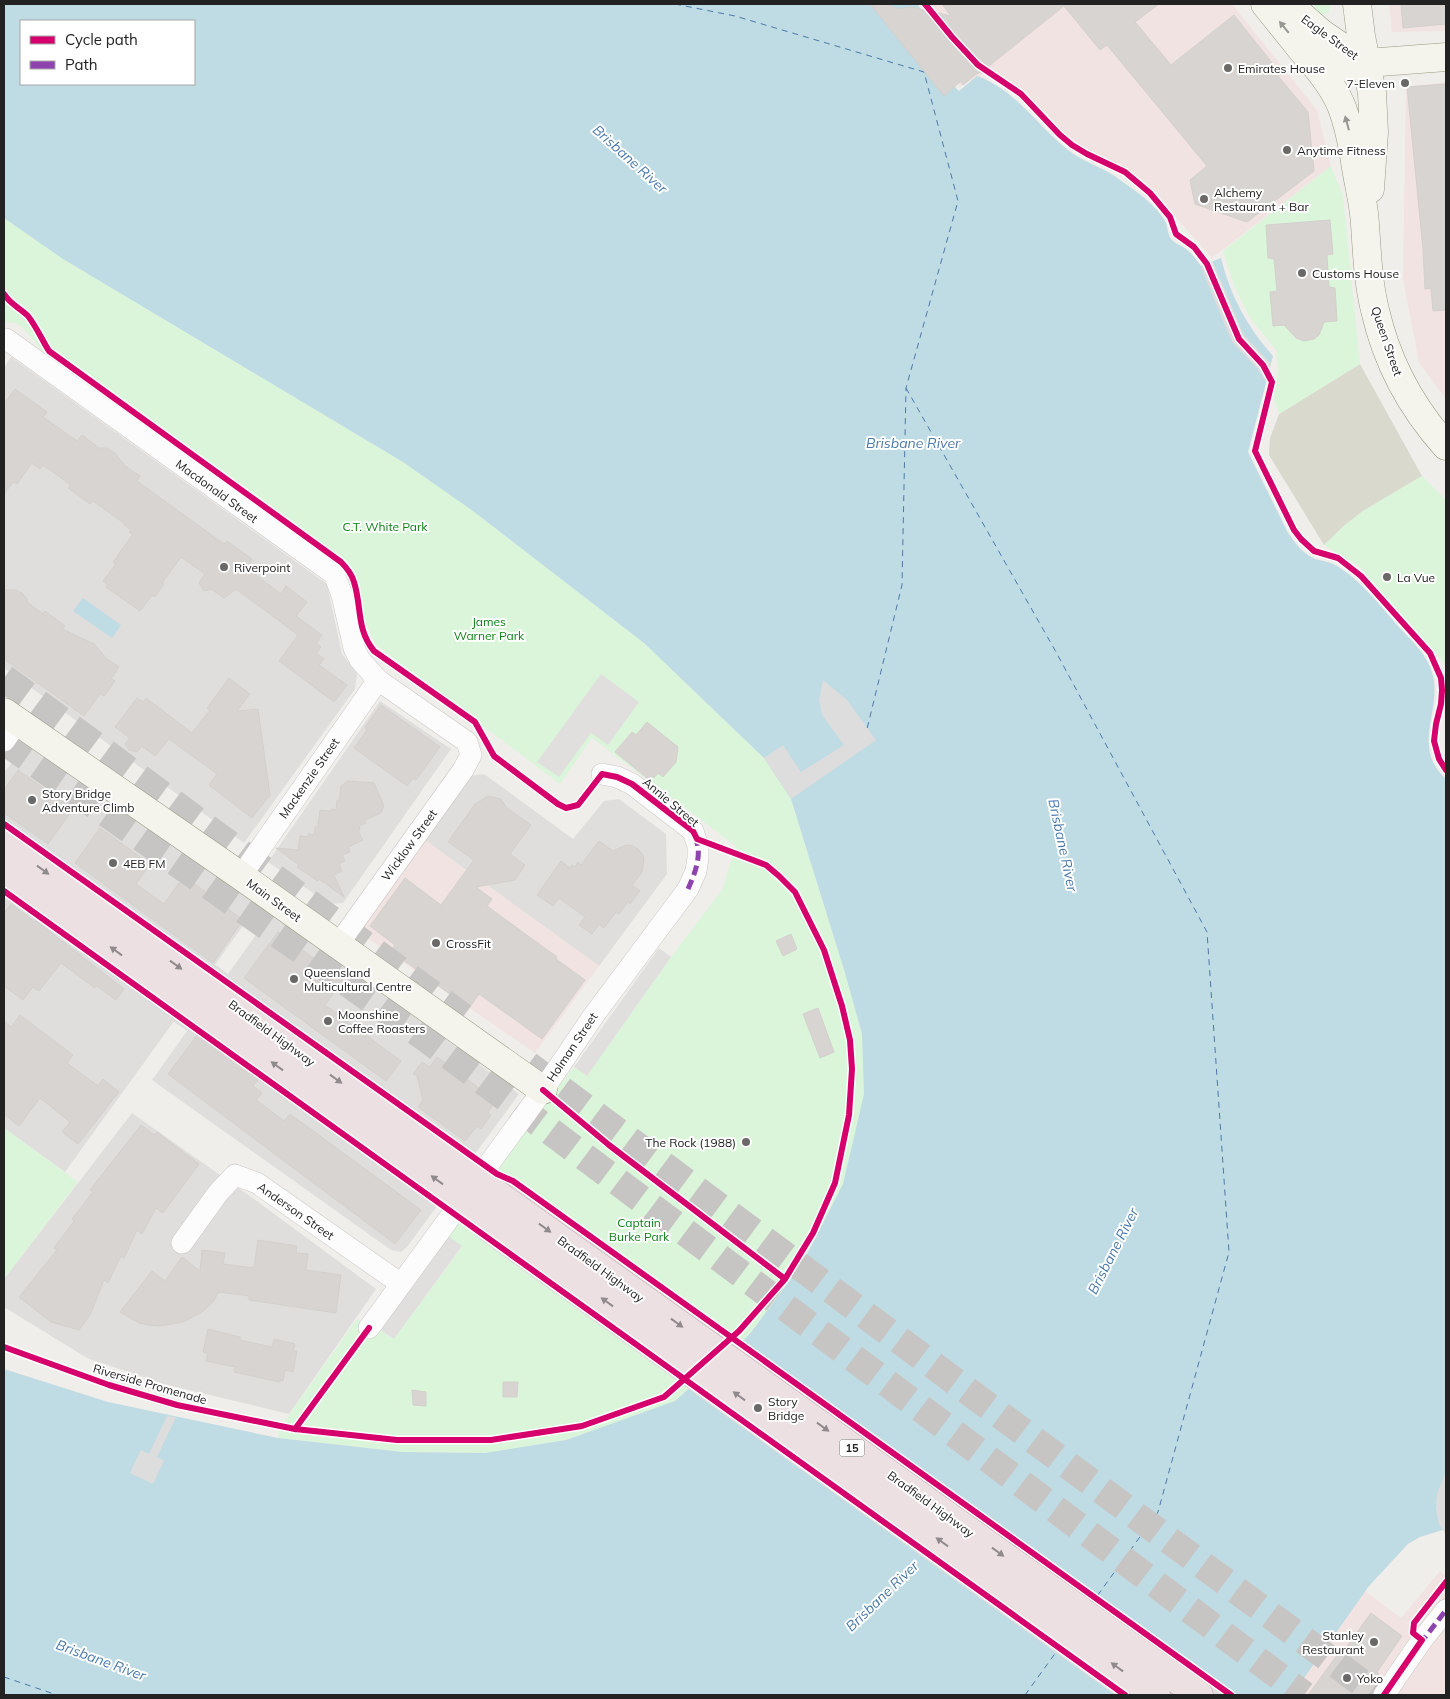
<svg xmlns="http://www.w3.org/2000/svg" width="1450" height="1699" font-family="Mulish,sans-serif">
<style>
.residential{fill:#dfdedc}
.commercial{fill:#f1e3e1}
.construction{fill:#d9d9cd}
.park{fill:#daf5da;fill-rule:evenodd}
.parking{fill:#e0dfde}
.water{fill:#bfdbe3;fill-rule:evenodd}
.pier{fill:#dedddd}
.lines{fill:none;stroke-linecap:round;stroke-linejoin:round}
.ferry{stroke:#4a7aab;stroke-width:1;stroke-dasharray:6 5;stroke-linecap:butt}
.building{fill:#d7d4d2;stroke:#d3d0cc}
.highway-tunnel{stroke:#c7c5c3;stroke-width:28;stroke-dasharray:28 14;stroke-linecap:butt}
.street-casing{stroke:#c9c8c7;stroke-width:22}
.secondary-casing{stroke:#999a82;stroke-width:29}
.highway-casing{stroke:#c5a2ac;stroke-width:29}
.street{stroke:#fdfcfc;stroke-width:21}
.secondary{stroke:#f4f4ed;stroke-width:28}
.highway{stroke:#ece0e2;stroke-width:28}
.highway-bridge-casing{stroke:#c5a2ac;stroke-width:29;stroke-linecap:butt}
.highway-bridge{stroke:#ece0e2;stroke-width:28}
.quiet{stroke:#8e44ad;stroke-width:5;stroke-dasharray:10 5;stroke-linecap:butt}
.cycleway-casing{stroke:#fff;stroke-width:9}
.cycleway{stroke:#d6006c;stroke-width:6}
.oneway{fill:#969692}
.oneway2{fill:#918a8c}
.poi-dot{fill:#6a6968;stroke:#fff;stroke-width:2}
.labels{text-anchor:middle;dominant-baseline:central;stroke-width:4;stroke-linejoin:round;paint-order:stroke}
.shield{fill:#fff;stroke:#646464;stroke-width:1}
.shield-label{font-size:11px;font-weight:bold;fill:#222}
.street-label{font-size:12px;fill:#222;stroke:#fff}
.poi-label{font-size:12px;fill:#222;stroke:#fff;text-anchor:start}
.park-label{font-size:12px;fill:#0c8416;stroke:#fff}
.water-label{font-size:14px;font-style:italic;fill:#4a7aab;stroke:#fff}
</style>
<rect width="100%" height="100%" fill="#f0eeeb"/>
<path class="residential" d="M11 357 327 584 342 654 357 674 355 689 244 843 4 668V368Z
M380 701 451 749 343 903 329 904 268 862Z
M27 742 258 905 65 1172 4 1128V773Z
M484 774 573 839 604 801 619 799 666 834 667 874 599 966 422 838 470 776Z
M273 911 519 1094 407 1247 401 1252 391 1250 152 1080Z
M132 1113 254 1199 376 1289 289 1414 164 1384 87 1358 4 1307V1279Z"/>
<path class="commercial" d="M928 4H1232L1317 110 1331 166 1212 258 1173 214 1156 192 1115 163 1083 149 1053 124 1019 90 985 73 960 87 952 74 948 27Z
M1389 4H1446V31L1392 32Z
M1446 82V399L1419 363 1403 279 1406 87Z
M422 838 599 966 535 1053 357 931Z
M1440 1571 1446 1577V1695H1282L1361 1588 1401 1618Z"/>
<path class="construction" d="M1360 364 1422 476 1363 511 1345 525 1324 545 1269 455 1270 438 1279 414Z"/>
<path class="park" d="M1312 4H1331L1328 13 1321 15Z
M1331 166 1343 196 1360 364 1279 414 1274 397 1278 370 1276 350 1250 318 1234 285 1223 251Z
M4 218 63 259 403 462 473 511 644 643 764 758 791 799 845 973 862 1034 864 1094 843 1184 802 1264 749 1335 675 1401 566 1440 486 1453 403 1452 278 1438 279 1429 357 1319 369 1328 376 1327 394 1339 462 1247 444 1233 574 1067 587 1076 671 957 722 890 736 846 592 738 560 784 375 644 348 578 338 565 46 356 27 332 16 323 4 322ZM647 722 678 747 676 762 664 777 658 773 654 778 651 776 648 779 615 752 631 732 636 735Z
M1422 476 1446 500V665L1359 566 1324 545 1345 525 1363 511Z
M4 1128 78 1182 4 1279Z"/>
<path class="parking" d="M601 674 639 702 608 745 591 733 559 777 537 762Z
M659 948 671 957 587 1076 574 1067Z
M444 1233 462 1246 394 1339 376 1327Z"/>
<path class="water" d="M4 4H917L943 37 952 84 959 91 977 76C1016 90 1036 125 1068 150 1084 163 1104 167 1120 180 1136 191 1155 204 1165 221 1168 226 1167 233 1171 239 1175 244 1181 245 1186 249 1192 253 1197 261 1201 266L1221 258C1230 295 1247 327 1273 356L1248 452 1288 533C1295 543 1303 554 1315 559 1323 561 1330 562 1337 566 1361 581 1379 604 1397 625 1409 638 1423 650 1430 667 1447 706 1408 745 1446 779V1529L1420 1537 1408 1544 1369 1586 1292 1695H4V1369L108 1402 278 1438 403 1452 485 1453 566 1440 675 1401 749 1335 802 1264 843 1184 864 1094 862 1034 845 973 791 799 764 758 644 643 473 511 403 462 63 259 4 218ZM21 21H194V84H21Z
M83 598 121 625 112 638 73 611Z"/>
<path class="pier" d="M1213 262 1244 335 1271 364 1266 382 1258 369 1233 343 1228 333 1201 267Z
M823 680 847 700 876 740 791 799 764 758 783 745 801 772 844 745 822 715 819 700Z
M4 814 213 963 501 1172 519 1180 1238 1695H1115L478 1238 465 1225 359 1154 4 900Z
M167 1416 176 1417 157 1457 164 1461 153 1484 130 1473 141 1450 149 1454Z
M1446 1471V1535L1439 1524 1436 1509 1437 1494Z"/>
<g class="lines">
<path class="ferry" d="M675 4 735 16 924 72 958 201 906 388 902 585 867 729
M906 388 1056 652 1207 932 1229 1252 1158 1512 1092 1603
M4 1677 57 1695
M1025 1695 1062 1644"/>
</g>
<path class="building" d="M870 4H887L898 9 911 7 951 16 942 4H1159L1135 22 1171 65 1234 15 1281 74 1278 76 1308 112 1314 171 1247 222 1195 204 1190 180 1207 166 1107 45 1100 50 1064 6 984 70 975 75 963 85 961 81 944 96Z
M1401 4H1446V24L1403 28Z
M1446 84V310L1433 311 1431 288 1425 289 1423 249 1407 87Z
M1330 220 1333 254 1327 255 1329 287 1335 288 1337 321 1324 322 1319 335 1314 339 1304 341 1296 338 1284 325 1273 326 1270 292 1277 291 1274 259 1268 258 1266 225Z
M15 389 47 412 43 417 77 441 82 435 99 448H106L115 453 125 466 140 476 137 481 224 544 227 541 252 559 248 569 281 594 286 586 307 602 296 616 322 635 316 643 321 647 316 653 324 659 319 665 347 685 334 702 279 661 298 635 236 589 224 598 211 589 204 591 199 583 205 574 181 557 162 583 164 584 155 597 152 595 140 611 106 587 108 585 103 581 116 564 113 562 133 534 129 532 131 530 124 525 125 524 93 501 90 504 68 488 71 485 43 465 40 469 32 463 17 484 13 482 4 494V404Z
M4 590H16L22 593 27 599V602L43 614 45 611 65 626 62 629 94 644 107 659 119 667 111 679 115 681 104 696 100 694 84 716 4 659Z
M229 678 250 694 237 711 258 709 270 795 252 818 209 785 217 774 169 739 155 756 142 746 137 752 129 750 125 744 130 738 115 727 137 698 143 702 146 698 192 733 210 710 207 708Z
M381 705 440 747 416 780 413 778 407 786 354 748 367 730 365 727Z
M647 722 678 747 676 762 663 777 658 773 654 778 651 776 648 779 615 752 632 732 636 735Z
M18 770 73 809 48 844 4 813V790Z
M348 781 374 783 384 806 381 813 365 820 366 823 359 826 360 830 358 831 363 840 348 847 350 852 342 855 345 861 339 864 342 871 334 875 344 897 319 879 318 881 297 867 299 865 276 848 298 850 300 836 308 837V834L314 835 315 827H318L320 810 331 811 332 809 336 810 337 800 339 801 341 786Z
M488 796 501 799 507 808 531 825 510 854 525 865 515 880 476 887 492 899 487 906 557 957 556 959 585 980 542 1039 479 994 469 1008 391 951 395 945 370 926 405 878 441 905 474 860 448 842 475 804Z
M100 828 150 864 136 884 164 904 184 876 243 920 213 963 75 863Z
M599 841 613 851 626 845 633 846 639 850 643 855 644 860 642 872 632 885 640 891 630 904 628 902 619 914 616 912 604 928 599 924 592 934 579 925 585 917 559 898 553 906 537 895 561 861 570 868 572 865 575 867 578 862 581 865Z
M11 904 35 922 36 921 124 989 116 1000 97 986 95 988 61 963 39 991 33 987 23 1000 4 986V913Z
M278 932 343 980 325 1005 401 1061 386 1081 244 978Z
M791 934 797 949 783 956 776 941Z
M818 1008 834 1052 820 1058 803 1014Z
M20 1015 73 1055 67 1063 98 1086 103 1079 119 1092 78 1144 62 1132 70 1122 40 1098 19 1126 4 1114V1021L11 1027Z
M199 1033 259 1079 253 1086 262 1093 256 1100 284 1121 290 1114 421 1210 395 1244 168 1074Z
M437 1057 496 1101 488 1112 491 1115 481 1129 477 1126 465 1141 418 1107 423 1100 417 1076 413 1074 422 1062 430 1067Z
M141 1125 154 1135 157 1132 199 1164 163 1213 156 1208 142 1234 137 1230 124 1258 121 1256 108 1283 104 1280 90 1315 79 1330 51 1322 19 1297 57 1250 54 1248 74 1221 72 1219 93 1192 90 1190Z
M258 1240 297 1246 296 1253 308 1254 306 1270 341 1275 336 1313 249 1300V1296L219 1292 212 1303 202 1312 183 1322 160 1326 148 1325 139 1323 120 1312 152 1271 165 1281 182 1257 200 1271 202 1250 225 1253 223 1264 254 1268Z
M208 1329 240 1337V1340L272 1347 274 1339 295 1344 293 1351H297L293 1372 285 1370 283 1381 279 1380V1382L234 1372 235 1367 206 1361 208 1354 203 1352Z
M503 1382H518L517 1397H503Z
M412 1390 426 1392V1406L413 1405Z
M1371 1613 1402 1636 1377 1672 1379 1674 1377 1676 1380 1679 1373 1688 1372 1695H1308L1343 1647 1345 1649Z"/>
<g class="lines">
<path class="highway-tunnel" d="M4 678 463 1017
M4 741 427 1039 1304 1695
M528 1065 1378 1695"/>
<g class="street-casing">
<path id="street" d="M4 341 6 339 334 574 342 595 354 648 360 660 378 680 467 742 471 755 463 770 337 946
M4 741 17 723
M241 876 378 680
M182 1243 218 1193 235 1175 257 1183 401 1284
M369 1328 543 1090 594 1015 688 889 696 871 698 858V846L693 831 632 784 617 777 602 774
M1384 1695 1422 1640 1446 1610"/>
</g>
<g class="secondary-casing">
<path id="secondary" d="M1265 4 1302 50 1316 59 1333 67H1344L1367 63 1446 57
M1288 4 1321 33 1359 59 1367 63
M1357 4 1361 36 1372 93 1374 132 1370 189
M1302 50C1317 67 1332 84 1341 105 1349 125 1353 147 1356 168 1359 186 1364 205 1365 224 1367 253 1368 282 1375 310 1387 363 1410 406 1446 446
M4 712 241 876 543 1090"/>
</g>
<g class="highway-casing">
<path id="highway" d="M505 1200 1199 1695
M491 1219 1156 1695"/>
</g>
<use href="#street" class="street"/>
<use href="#secondary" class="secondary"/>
<use href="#highway" class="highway"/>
<g class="highway-bridge-casing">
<path id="highway-bridge" d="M4 842 505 1200
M4 871 491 1219"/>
</g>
<use href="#highway-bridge" class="highway-bridge"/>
<path class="quiet" d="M688 889C695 873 703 854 695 837
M1420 1644 1446 1610"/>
<g class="cycleway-casing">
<path id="cycleway" d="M925 4 952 37 978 65 1021 94 1060 135 1072 145 1087 154 1125 172 1150 193 1170 217 1176 234 1194 247 1207 264 1239 339 1263 365 1272 382 1255 451 1294 530 1301 539 1314 551 1338 558 1361 576 1430 653 1441 678 1442 690 1441 704 1436 724 1434 741 1439 759 1446 770
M4 294C10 304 20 308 28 316 36 326 42 340 49 351L341 562C347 568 352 575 354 582 362 607 356 629 374 651L475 722 494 756 558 804 566 808 578 805 602 774 617 777 632 784 693 831 697 839 766 865 779 876 795 892 824 950 842 1006 850 1040 852 1069 849 1115 835 1183 813 1233 785 1279 739 1331 664 1397 582 1426 491 1440H397L295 1429 177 1405 109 1385 4 1347
M4 824 497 1174 513 1181 1231 1695
M4 891 1125 1695
M543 1090 609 1145 785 1279
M295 1429 369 1328
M1384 1695 1422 1640 1413 1633 1414 1623 1446 1582"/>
</g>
<use href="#cycleway" class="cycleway"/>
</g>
<defs><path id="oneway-solid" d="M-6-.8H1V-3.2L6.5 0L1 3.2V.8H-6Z" transform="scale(1.25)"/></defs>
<g class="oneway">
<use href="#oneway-solid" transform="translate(1284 27) rotate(-129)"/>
<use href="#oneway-solid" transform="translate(1347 123) rotate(-105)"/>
</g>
<g class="oneway2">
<use href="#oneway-solid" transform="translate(43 870) rotate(36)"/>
<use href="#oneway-solid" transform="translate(116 951) rotate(-144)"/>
<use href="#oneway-solid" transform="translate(176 965) rotate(36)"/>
<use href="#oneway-solid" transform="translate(277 1066) rotate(-144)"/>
<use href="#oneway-solid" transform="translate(336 1079) rotate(36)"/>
<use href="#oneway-solid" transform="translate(437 1180) rotate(-144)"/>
<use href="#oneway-solid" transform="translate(545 1228) rotate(36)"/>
<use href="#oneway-solid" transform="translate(607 1302) rotate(-144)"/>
<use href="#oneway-solid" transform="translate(677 1323) rotate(36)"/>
<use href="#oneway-solid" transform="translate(739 1396) rotate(-144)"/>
<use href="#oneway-solid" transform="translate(823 1427) rotate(36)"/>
<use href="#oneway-solid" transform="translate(942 1542) rotate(-144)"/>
<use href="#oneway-solid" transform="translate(998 1552) rotate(36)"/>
<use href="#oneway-solid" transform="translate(1117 1667) rotate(-144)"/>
</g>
<g class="poi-dot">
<circle cx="1228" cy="68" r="5"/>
<circle cx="1405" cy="83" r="5"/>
<circle cx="1287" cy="150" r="5"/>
<circle cx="1204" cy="199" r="5"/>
<circle cx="1302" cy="273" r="5"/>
<circle cx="224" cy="567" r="5"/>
<circle cx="1387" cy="577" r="5"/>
<circle cx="32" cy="800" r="5"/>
<circle cx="113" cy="863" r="5"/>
<circle cx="436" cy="943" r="5"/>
<circle cx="294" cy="979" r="5"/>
<circle cx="328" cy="1021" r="5"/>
<circle cx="746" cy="1142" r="5"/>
<circle cx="758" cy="1408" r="5"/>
<circle cx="1374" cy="1642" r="5"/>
<circle cx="1347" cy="1678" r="5"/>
</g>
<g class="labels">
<rect class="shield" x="839.5" y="1439.5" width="25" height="17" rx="4"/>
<g class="shield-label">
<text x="852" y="1448">15</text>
</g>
<g class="street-label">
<text transform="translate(1330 37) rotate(36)">Eagle Street</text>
<text transform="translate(1387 341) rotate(71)">Queen Street</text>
<text transform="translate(217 491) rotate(36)">Macdonald Street</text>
<text transform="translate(309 778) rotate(-55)">Mackenzie Street</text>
<text transform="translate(671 802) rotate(40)">Annie Street</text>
<text transform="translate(409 845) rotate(-54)">Wicklow Street</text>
<text transform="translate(274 900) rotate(36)">Main Street</text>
<text transform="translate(272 1033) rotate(36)">Bradfield Highway</text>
<text transform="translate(572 1047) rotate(-56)">Holman Street</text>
<text transform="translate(296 1211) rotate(35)">Anderson Street</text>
<text transform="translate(601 1269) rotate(36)">Bradfield Highway</text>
<text transform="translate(150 1384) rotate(16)">Riverside Promenade</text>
<text transform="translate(931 1504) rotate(36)">Bradfield Highway</text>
</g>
<g class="poi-label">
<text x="1238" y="68">Emirates House</text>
<text x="1395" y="83" text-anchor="end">7-Eleven</text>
<text x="1297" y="150">Anytime Fitness</text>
<text x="1214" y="192">Alchemy<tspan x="1214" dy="14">Restaurant + Bar</tspan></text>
<text x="1312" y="273">Customs House</text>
<text x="234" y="567">Riverpoint</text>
<text x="1397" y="577">La Vue</text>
<text x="42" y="793">Story Bridge<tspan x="42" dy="14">Adventure Climb</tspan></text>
<text x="123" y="863">4EB FM</text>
<text x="446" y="943">CrossFit</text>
<text x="304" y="972">Queensland<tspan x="304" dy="14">Multicultural Centre</tspan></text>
<text x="338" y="1014">Moonshine<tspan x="338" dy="14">Coffee Roasters</tspan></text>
<text x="736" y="1142" text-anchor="end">The Rock (1988)</text>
<text x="768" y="1401">Story<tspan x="768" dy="14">Bridge</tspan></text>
<text x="1364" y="1635" text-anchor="end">Stanley<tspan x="1364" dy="14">Restaurant</tspan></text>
<text x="1357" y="1678">Yoko</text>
</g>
<g class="park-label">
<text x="385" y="526">C.T. White Park</text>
<text x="489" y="621">James<tspan x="489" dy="14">Warner Park</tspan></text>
<text x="639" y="1222">Captain<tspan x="639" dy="14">Burke Park</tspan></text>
</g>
<g class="water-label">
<text transform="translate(630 159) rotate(42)">Brisbane River</text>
<text x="913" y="443">Brisbane River</text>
<text transform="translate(1063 845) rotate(78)">Brisbane River</text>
<text transform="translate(1113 1251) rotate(-63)">Brisbane River</text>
<text transform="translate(882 1596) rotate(-44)">Brisbane River</text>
<text transform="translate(101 1660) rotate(20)">Brisbane River</text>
</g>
</g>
<rect width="1450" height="1699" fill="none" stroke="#222222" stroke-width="10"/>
<rect x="20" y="20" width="175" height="65" fill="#ffffff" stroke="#a7a7a7"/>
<rect x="30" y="36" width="25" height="8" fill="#d6006c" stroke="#a7a7a7"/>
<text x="65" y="45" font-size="15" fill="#222222">Cycle path</text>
<rect x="30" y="61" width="25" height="8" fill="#8e44ad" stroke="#a7a7a7"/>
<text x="65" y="70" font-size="15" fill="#222222">Path</text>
</svg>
